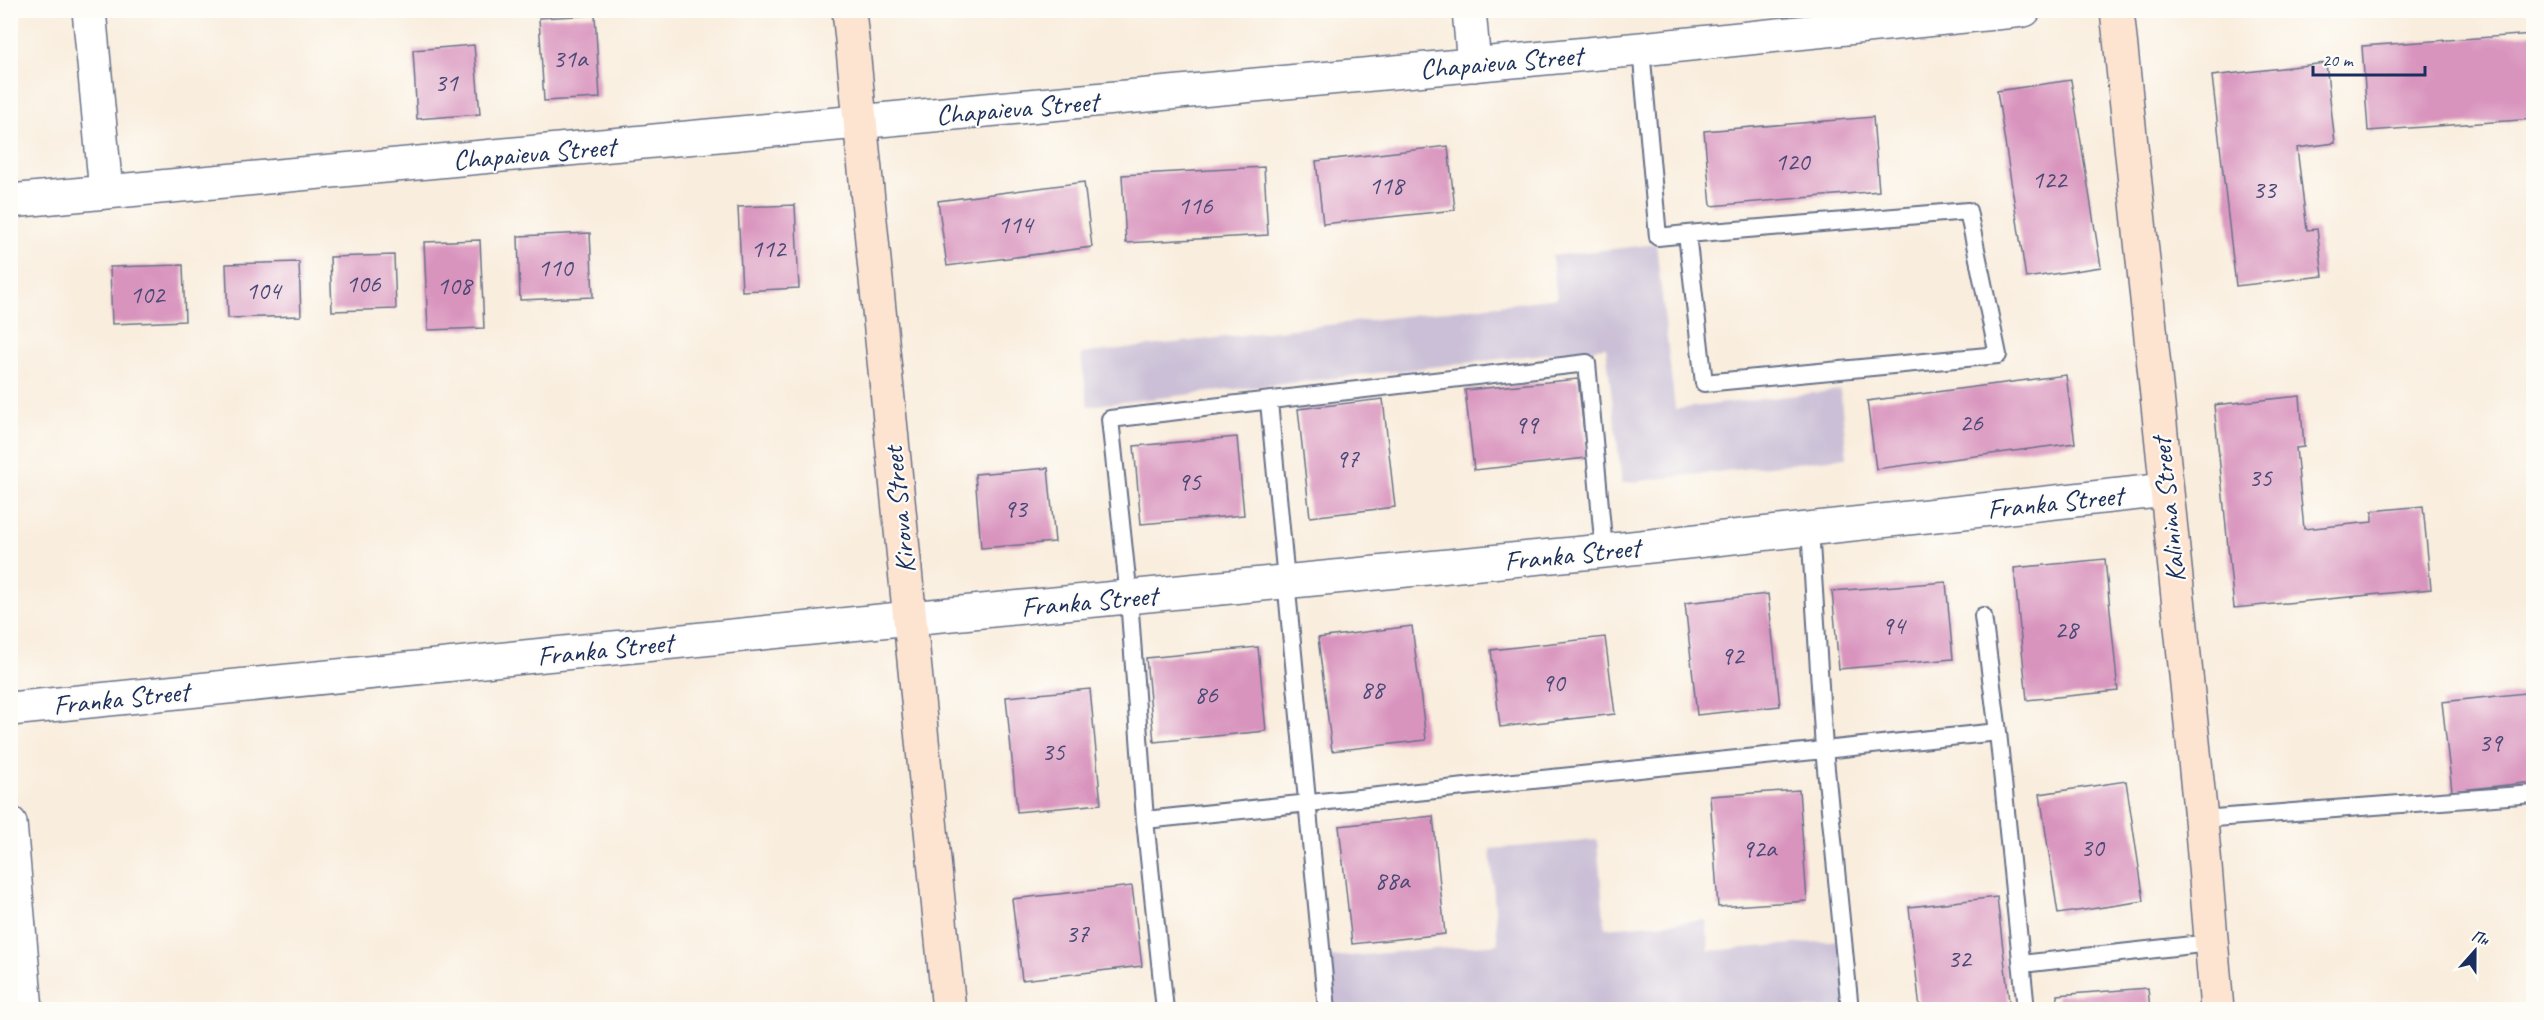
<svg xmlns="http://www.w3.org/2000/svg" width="2544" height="1020" font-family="Caveat,sans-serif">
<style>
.industrial{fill:#cabfd6}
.building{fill:#d994be}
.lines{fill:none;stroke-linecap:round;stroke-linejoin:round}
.lane-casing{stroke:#69728a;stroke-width:20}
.street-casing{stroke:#69728a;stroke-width:36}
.secondary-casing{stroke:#69728a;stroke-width:36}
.lane{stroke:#fff;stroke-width:16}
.street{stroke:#fff;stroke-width:33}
.secondary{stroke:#fde4d1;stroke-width:33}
.labels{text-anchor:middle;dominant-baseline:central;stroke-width:4.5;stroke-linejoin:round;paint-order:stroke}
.number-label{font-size:26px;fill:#4a4876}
.street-label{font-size:28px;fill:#1b2f5e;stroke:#fdfcf7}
</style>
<rect width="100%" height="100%" fill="#fdfcf7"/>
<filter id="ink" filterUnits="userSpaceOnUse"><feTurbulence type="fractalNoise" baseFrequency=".0167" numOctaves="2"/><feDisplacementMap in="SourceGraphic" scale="12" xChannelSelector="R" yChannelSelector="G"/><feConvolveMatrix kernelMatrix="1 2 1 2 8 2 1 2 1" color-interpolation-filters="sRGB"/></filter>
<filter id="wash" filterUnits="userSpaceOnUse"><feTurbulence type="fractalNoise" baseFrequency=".008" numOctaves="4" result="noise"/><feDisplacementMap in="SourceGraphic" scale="24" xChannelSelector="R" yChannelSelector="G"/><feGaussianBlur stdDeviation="1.35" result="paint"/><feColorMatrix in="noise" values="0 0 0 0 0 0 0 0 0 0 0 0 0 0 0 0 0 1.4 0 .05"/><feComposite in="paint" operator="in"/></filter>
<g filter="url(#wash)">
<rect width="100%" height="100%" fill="#f9eddd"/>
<path class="industrial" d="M1656 244 1675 409 1840 390 1847 457 1622 483 1606 347 1088 406 1081 354 1557 298 1552 256Z
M1597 840 1605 928 1706 920 1709 951 1840 940 1846 1009H1328L1324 958 1498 944 1490 849Z"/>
<g id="blocks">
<path class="building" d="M595 15 600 98 544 101 539 18Z
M2534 34V119L2368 131 2362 46Z
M474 45 480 114 417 119 413 50Z
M2326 63 2335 143 2297 148 2307 230 2317 229 2323 276 2236 286 2212 76Z
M2071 80 2101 267 2026 278 1997 91Z
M1873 117 1879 191 1711 206 1704 131Z
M1448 146 1455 210 1323 224 1316 161Z
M1264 167 1268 235 1126 243 1122 175Z
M1084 182 1092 247 947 266 938 201Z
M795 205 799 288 742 291 738 207Z
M590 233 593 297 520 300 518 236Z
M480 240 484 328 428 330 424 242Z
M394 255 396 309 332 311 330 257Z
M299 262 301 316 228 318 226 264Z
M183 265 185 321 112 324 110 267Z
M2066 375 2075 443 1876 469 1867 401Z
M1578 379 1587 458 1474 470 1465 390Z
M2300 396 2304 447 2296 448 2304 529 2372 522V511L2423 506 2431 589 2234 608 2214 405Z
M1383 399 1395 507 1310 517 1298 409Z
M1237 437 1244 515 1141 524 1134 446Z
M1048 468 1055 542 981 548 975 474Z
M2105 559 2118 691 2027 700 2014 568Z
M1946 582 1953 659 1839 669 1832 591Z
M1768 594 1780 706 1697 715 1685 603Z
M1412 626 1426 740 1332 751 1318 638Z
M1605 637 1615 714 1500 727 1491 650Z
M1258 647 1266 731 1154 742 1146 658Z
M1090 689 1101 804 1017 812 1006 697Z
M2534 692V782L2452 791 2442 702Z
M2126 781 2144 901 2058 914 2040 794Z
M1799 790 1807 901 1718 907 1710 796Z
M1433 816 1445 934 1352 944 1339 826Z
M1132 886 1142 966 1022 980 1012 899Z
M1997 897 2010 1010H1920L1909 907Z
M2148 988 2150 1010H2058L2057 995Z"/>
</g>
</g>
<g filter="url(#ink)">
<use href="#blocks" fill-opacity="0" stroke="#69728a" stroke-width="1.5"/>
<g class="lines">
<g class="lane-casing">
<path id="lane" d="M1641 49 1658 237 1687 234 1968 211 1998 355 1704 383 1687 234
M1269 402 1327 1010
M1810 528 1824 749 1850 1010
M1983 616 1998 732
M2201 819 2534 794
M1145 820 1998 732 2026 1010
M2022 964 2210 943
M1165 1010 1145 820 1129 598 1110 419 1587 363 1604 551"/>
</g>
<g class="street-casing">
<path id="street" d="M89 10 106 192
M1469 10 1474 65
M10 201 1641 49 2024 10
M10 709 910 618 1604 551 2166 490
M10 823 26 1010"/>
</g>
<g class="secondary-casing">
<path id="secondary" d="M849 10 949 1010
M2117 10 2201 819 2217 1010"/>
</g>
<use href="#lane" class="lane"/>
<use href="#street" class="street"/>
<use href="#secondary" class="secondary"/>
</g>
</g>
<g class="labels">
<g class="number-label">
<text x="570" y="58">31а</text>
<text x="446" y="82">31</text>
<text x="1792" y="161">120</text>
<text x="2049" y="179">122</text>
<text x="1386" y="185">118</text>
<text x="2264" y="189">33</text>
<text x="1195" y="205">116</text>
<text x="1015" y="224">114</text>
<text x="768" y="248">112</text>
<text x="555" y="267">110</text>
<text x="363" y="283">106</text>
<text x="454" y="285">108</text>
<text x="263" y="290">104</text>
<text x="147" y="294">102</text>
<text x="1971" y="422">26</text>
<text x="1526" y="424">99</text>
<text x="1347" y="458">97</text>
<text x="2260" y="477">35</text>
<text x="1189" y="481">95</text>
<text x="1015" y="508">93</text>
<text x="1893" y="625">94</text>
<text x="2066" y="629">28</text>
<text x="1732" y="655">92</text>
<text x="1553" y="682">90</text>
<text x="1372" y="689">88</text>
<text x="1206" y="694">86</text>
<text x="2490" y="742">39</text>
<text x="1053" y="751">35</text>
<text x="2092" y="847">30</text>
<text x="1759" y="848">92а</text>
<text x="1392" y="880">88а</text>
<text x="1077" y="933">37</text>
<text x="1959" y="958">32</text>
</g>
<g class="street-label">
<text transform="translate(1501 62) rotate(-5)">Chapaieva Street</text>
<text transform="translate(1017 108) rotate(-5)">Chapaieva Street</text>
<text transform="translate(534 153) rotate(-5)">Chapaieva Street</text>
<text transform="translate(2055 502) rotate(-6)">Franka Street</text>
<text transform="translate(899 510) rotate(-96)">Kirova Street</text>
<text transform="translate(2168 510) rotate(-96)">Kalinina Street</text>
<text transform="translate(1572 554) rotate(-6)">Franka Street</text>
<text transform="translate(1089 601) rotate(-5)">Franka Street</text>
<text transform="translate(605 649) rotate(-6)">Franka Street</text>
<text transform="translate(121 698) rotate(-6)">Franka Street</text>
</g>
</g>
<rect width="2544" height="1020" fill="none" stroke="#fdfcf7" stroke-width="36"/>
<g transform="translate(2475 951) rotate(21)" stroke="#fdfcf7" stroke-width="4.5" paint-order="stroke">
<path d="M0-4.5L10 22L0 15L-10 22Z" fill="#1b2f5e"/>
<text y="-9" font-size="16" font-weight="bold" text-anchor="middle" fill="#1b2f5e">Пн</text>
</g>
<path d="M2313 66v9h112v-9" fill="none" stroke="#1b2f5e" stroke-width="3"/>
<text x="2322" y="66" font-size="18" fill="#1b2f5e" stroke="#fdfcf7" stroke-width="4.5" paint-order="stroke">20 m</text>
</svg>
